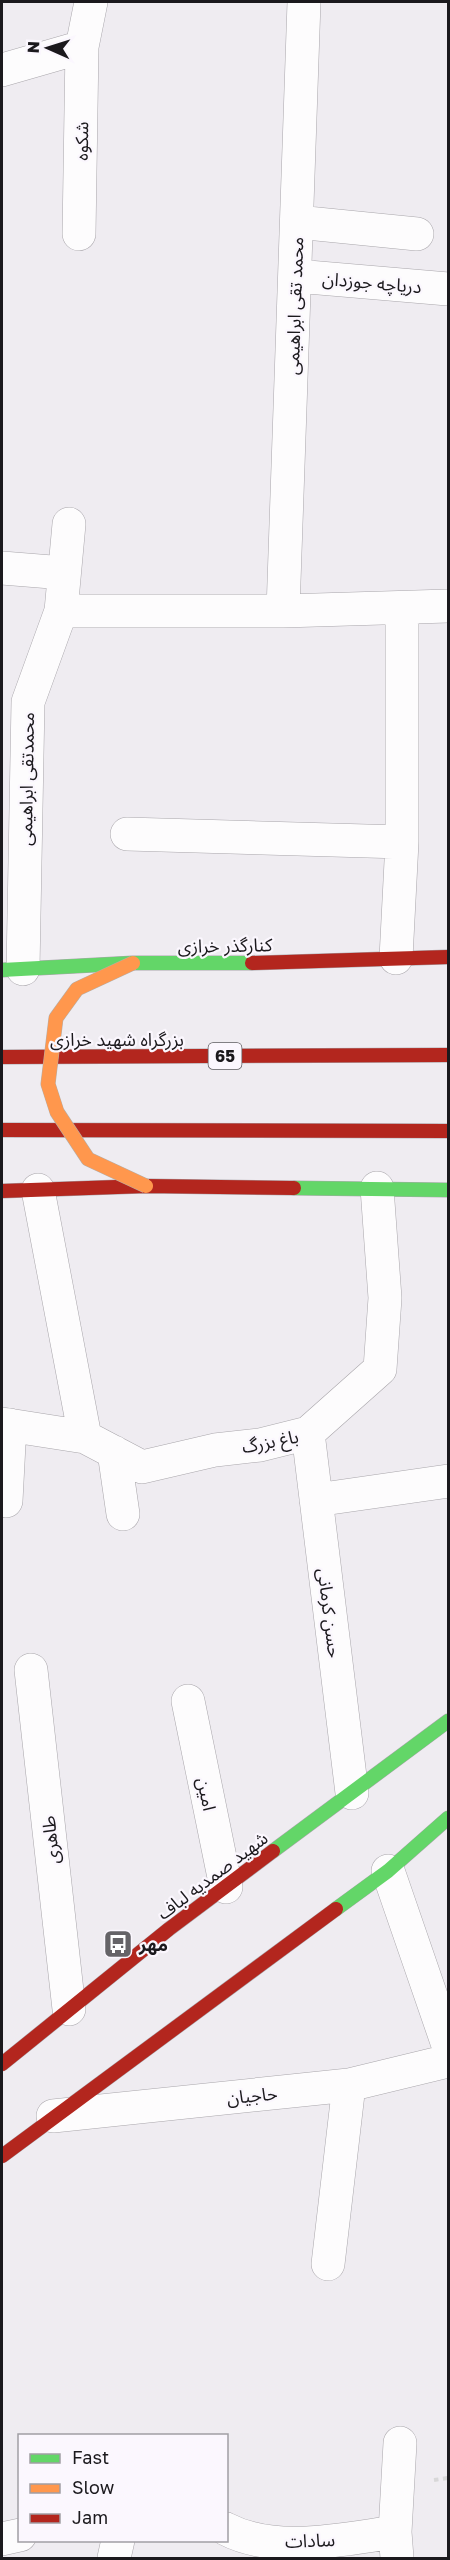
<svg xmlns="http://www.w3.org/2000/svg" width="450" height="2560" font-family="'Golos Text','Noto Sans Arabic',sans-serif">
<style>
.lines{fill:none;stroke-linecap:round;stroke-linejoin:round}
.street-casing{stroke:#a9a6ab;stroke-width:34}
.fast-casing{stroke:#a9a6ab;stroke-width:15}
.jam-casing{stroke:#a9a6ab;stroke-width:15}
.path{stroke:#d8d7d8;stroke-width:4;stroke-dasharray:4.5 4.5;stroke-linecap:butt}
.street{stroke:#fdfcfd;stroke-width:33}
.fast{stroke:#63d668;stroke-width:14}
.jam{stroke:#b3261e;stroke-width:14}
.slow-bridge-casing{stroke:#b6aea7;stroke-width:15;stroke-linecap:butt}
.slow-bridge{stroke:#ff974d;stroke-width:14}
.labels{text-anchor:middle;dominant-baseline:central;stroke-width:4.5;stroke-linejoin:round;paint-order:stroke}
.shield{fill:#fbf7fe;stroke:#5e5c60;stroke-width:1.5}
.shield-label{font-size:16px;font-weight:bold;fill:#1b191d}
.street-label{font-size:18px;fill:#1b191d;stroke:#fbf7fe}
.poi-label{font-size:18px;font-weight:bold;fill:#1b191d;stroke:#fbf7fe;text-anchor:start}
</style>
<rect width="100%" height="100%" fill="#efecf1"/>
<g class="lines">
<g class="street-casing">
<path id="street" d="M2 70 82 47 91 2
M297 222 417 234
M79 234 82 47
M296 276 448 289
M2 568 64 573
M61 611H283L448 606
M283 611 304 2
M127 834 402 842
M396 958 402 842V609
M23 969 28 702 61 611 69 524
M38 1190 85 1437
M2 1424 85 1437 142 1467 215 1450 260 1445 308 1433 380 1369 385 1298 377 1188
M308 1433 352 1793
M114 1452 123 1514
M316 1500 448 1481
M6 1501 10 1425
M31 1670 69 2009
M188 1701 226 1887
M388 1871 448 2045
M53 2116 349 2085 448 2061
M328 2264 349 2085
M226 2529C276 2555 343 2539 395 2532
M2 2539 20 2535
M114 2558 118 2540
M397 2558 395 2532 400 2443"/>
</g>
<g class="fast-casing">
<path id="fast" d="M2 970 133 963H252
M294 1188 448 1190
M273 1851 448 1721
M336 1909 388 1871 448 1818"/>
</g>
<g class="jam-casing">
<path id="jam" d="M252 963 448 957
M2 1057 448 1055
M2 1130 448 1131
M2 1191 146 1186 294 1188
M2 2064 169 1929 273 1851
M2 2156 336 1909"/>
</g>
<path class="path" d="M434 2480 448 2478"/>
<use href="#street" class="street"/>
<use href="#fast" class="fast"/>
<use href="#jam" class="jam"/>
<g class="slow-bridge-casing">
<path id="slow-bridge" d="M133 963 77 989 56 1018 48 1084 57 1112 88 1159 146 1186"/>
</g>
<use href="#slow-bridge" class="slow-bridge"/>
</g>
<defs>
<g id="bus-square" transform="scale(1.5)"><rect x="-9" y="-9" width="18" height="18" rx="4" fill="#656367" stroke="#fbf7fe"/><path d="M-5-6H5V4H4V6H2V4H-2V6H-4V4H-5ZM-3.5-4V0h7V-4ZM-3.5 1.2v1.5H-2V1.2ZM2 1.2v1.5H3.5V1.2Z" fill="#fff"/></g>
</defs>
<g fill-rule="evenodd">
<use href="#bus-square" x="118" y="1944"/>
</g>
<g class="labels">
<rect class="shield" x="208.5" y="1043" width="33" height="26" rx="4.5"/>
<g class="shield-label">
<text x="225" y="1056">65</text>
</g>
<g class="street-label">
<text transform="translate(81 141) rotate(-89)">شکوه</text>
<text transform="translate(372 282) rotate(5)">دریاچه جوزدان</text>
<text transform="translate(294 306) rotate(-88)">محمد تقی ابراهیمی</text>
<text transform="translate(26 779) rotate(-89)">محمدتقی ابراهیمی</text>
<text transform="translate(225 945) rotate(-1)">کنارگذر خرازی</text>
<text x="117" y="1039">بزرگراه شهید خرازی</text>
<text transform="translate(270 1441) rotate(-11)">باغ بزرگ</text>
<text transform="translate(330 1613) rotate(83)">حسن کرمانی</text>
<text transform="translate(207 1794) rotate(78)">امین</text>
<text transform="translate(50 1840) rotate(-96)">طاهری</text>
<text transform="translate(212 1875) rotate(-37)">شهید صمدیه لباف</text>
<text transform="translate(252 2095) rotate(-6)">حاجیان</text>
<text transform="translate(310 2540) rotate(-2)">سادات</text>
</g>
<g class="poi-label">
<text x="139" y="1944">مهر</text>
</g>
</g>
<rect width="450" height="2560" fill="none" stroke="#1b191d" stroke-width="6"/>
<rect x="18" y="2434" width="210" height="108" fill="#fbf7fe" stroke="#a19ea4" stroke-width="1.5"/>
<rect x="30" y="2454" width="30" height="9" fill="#63d668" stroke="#a19ea4" stroke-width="1.5"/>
<text x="72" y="2464" font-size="18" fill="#1b191d">Fast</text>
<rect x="30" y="2484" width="30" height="9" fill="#ff974d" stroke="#a19ea4" stroke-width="1.5"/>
<text x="72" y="2494" font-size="18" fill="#1b191d">Slow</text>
<rect x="30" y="2514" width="30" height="9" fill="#b3261e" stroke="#a19ea4" stroke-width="1.5"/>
<text x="72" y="2524" font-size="18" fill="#1b191d">Jam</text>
<g transform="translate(48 48) rotate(273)" stroke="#fbf7fe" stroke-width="4.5" paint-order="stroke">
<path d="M0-4.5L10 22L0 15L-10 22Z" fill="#1b191d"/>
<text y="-9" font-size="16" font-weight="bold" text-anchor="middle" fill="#1b191d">N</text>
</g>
</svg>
